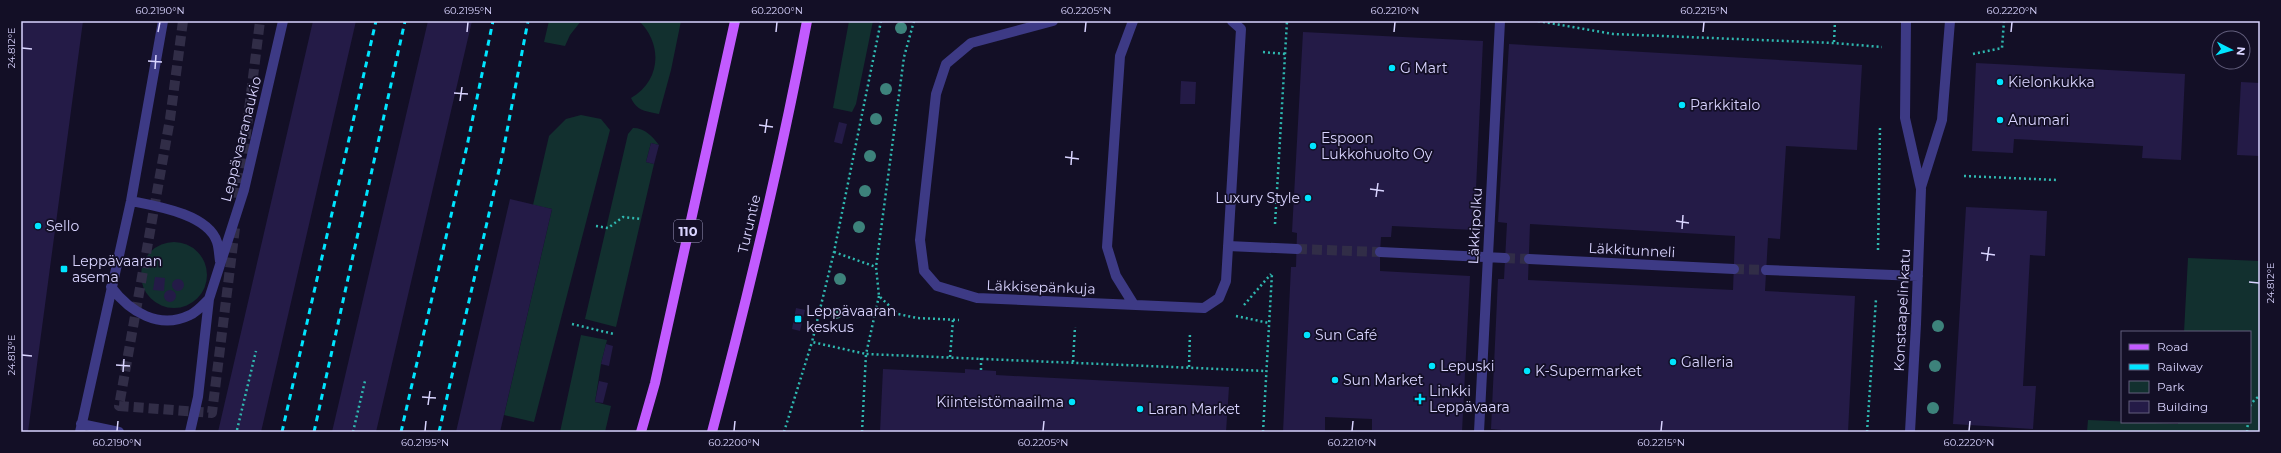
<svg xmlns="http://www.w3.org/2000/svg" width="2281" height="453" font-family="Montserrat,sans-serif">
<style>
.green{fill:#12302f}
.building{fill:#241b47;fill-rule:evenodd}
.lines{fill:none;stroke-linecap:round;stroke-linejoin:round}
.minor-tunnel{stroke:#312d47;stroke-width:10;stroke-dasharray:10 5;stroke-linecap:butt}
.path{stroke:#2fb8b0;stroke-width:2.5;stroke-dasharray:2 3;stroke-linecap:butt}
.minor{stroke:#3d3a85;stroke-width:10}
.major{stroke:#c25bff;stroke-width:10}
.rail{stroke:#00e5ff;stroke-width:3;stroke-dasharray:6 5;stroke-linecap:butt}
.tree{fill:#3d827b}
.ticks{fill:none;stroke:#d9d4ff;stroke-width:1.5}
.poi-dot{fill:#00e5ff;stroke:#130f26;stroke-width:1.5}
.labels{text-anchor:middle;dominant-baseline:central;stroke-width:3.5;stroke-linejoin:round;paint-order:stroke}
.shield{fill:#130f26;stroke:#9e99be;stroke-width:1}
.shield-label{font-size:13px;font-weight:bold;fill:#d9d4ff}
.poi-label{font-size:14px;fill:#d9d4ff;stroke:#130f26;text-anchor:start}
.street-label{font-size:14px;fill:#d9d4ff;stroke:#130f26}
.neatline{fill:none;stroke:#d9d4ff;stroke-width:1.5}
.ticks-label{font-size:10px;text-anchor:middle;fill:#d9d4ff}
</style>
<rect width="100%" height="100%" fill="#130f26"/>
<path class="green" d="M549 21H581L570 35 565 46 544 42Z
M639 21H681L671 70 659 114C645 111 637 111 631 98 661 81 663 44 639 21Z
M849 21H873L856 104 852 112 833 108Z
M581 115 601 119 610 130 534 422 504 415 552 209 533 205 549 136 566 119Z
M633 128C645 128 652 136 659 145L651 143 646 162 654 164 616 327 585 319 628 134Z
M141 275a33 33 0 1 1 66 0a33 33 0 1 1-66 0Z
M2188 258 2260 261V432H2087L2088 420 2178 424V422H2250V332H2184Z
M581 335 607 340 601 364 595 402 611 406 605 432H560Z"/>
<path class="building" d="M21 21H83L28 432H21Z
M313 21H356L261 432H218Z
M428 21H472L376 432H332Z
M1303 32 1483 41 1474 230 1392 226 1391 237H1381L1380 252V271L1470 276 1462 432 1372 430V419L1325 417V432H1283L1291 267H1296L1297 233 1292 232Z
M1509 44 1862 65 1857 150 1786 146 1780 239 1768 238 1765 291 1855 296 1848 432H1521L1491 429 1498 279H1504L1507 223 1498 222ZM1530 224 1735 236 1733 290 1528 280Z
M1976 63 2185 74 2181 160 2142 158 2143 146 2014 139 2013 153 1972 151Z
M1181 81 1196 82 1195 104H1180Z
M2241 82 2260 83V156L2237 155Z
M839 122 847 124 842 144 834 142Z
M651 143 659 145 654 164 646 162Z
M510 199 552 209 500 432H456Z
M1966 207 2047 211 2045 256 2030 255 2023 386H2036L2033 429 1953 424Z
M155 277 165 278 164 291 153 290Z
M172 285a6 6 0 1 1 12 0a6 6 0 1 1-12 0Z
M164 296a6 6 0 1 1 12 0a6 6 0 1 1-12 0Z
M796 308 805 310 800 331 792 329Z
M606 344 613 346 609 366 601 364Z
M883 369 965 373V369L996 371V375L1229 387 1226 432H880Z
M599 381 608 383 603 403 595 402Z"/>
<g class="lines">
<path class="minor-tunnel" d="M183 21 170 119 119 406 212 413 235 228
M238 198 260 21
M1297 249 1380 252
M1505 258 1529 259
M1734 269 1766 270"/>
<path class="path" d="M914 21 904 57 876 267 879 296 898 314 917 318 959 320
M1538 21 1613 34 1834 43 1882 47
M1834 42 1835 21
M1263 52 1285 54
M1973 54 2002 48 2004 21
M1964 176 2057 180
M1275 224 1287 21
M596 226 608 228 623 217 642 219
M1878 250 1880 127
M834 252 876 267
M879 296 866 354 1266 371
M1244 305 1271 274
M1236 316 1269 323
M572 324 614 334
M950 357 953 320
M1073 362 1075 327
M1189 367 1190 332
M981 370V358
M2250 406 2255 399 2260 396
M237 430 256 351
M353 432 365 381
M784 432 812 342
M862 432 866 354 812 342 834 252 881 21
M1263 432 1272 273
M1867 432 1876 299
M2247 432 2248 422"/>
<path class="minor" d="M1053 21 971 43 946 64 936 94 920 240 924 271 937 286 977 298 1204 308 1219 298 1226 281 1241 29 1232 21
M1133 21 1120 56 1107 247 1116 276 1134 305
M1906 21 1905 118 1921 189 1916 324 1910 432
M1921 187 1942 120 1950 21
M131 201C156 206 208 214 217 242 219 248 219 255 220 261
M1228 246 1297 249
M1380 252 1505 258
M1529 259 1734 269
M1766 270 1918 276
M111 287C130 312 159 330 190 315 197 312 204 304 209 299
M81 424 119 432
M80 432 131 201 163 21
M190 432 198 397 209 299 244 190 283 21
M1479 432 1500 21"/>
<path class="major" d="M641 432 655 383 735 21
M712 432C748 296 781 159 807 21"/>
<path class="rail" d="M282 432 376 21
M314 432 405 21
M401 432 467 146 493 21
M439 432 502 157 528 21"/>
</g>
<g class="tree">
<circle cx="901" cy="28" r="6"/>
<circle cx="886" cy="89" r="6"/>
<circle cx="876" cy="119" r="6"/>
<circle cx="870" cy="156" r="6"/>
<circle cx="865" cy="191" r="6"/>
<circle cx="859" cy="227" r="6"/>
<circle cx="840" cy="279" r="6"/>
<circle cx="836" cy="313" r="6"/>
<circle cx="1938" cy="326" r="6"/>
<circle cx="1935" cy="366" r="6"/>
<circle cx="1933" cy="408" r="6"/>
</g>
<path class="ticks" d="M158 32 160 22M467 32 468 22M776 32 777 22M1085 32 1086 22M1394 32 1395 22M1703 32 1704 22M2011 32 2012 22M22 48 32 49M148 61 162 62M155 69 156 55M454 93 468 94M460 101 462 87M759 125 773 127M765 133 767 119M1065 157 1079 159M1071 165 1072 151M1370 189 1384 191M1376 197 1378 183M1676 221 1689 223M1682 229 1683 215M1981 253 1995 255M1987 261 1989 247M2249 282 2259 283M22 355 32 356M116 365 130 366M123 372 124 359M422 397 436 398M428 405 430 391M117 431 118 421M425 431 426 421M734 431 735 421M1043 431 1044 421M1352 431 1353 421M1661 431 1662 421M1969 431 1970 421"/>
<g class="poi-dot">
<circle cx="1392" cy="68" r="4"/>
<circle cx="2000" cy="82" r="4"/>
<circle cx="1682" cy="105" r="4"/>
<circle cx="2000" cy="120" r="4"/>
<circle cx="1313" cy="146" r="4"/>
<circle cx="1308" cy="198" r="4"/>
<circle cx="38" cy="226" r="4"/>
<rect x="60" y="265" width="8" height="8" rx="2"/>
<rect x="794" y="315" width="8" height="8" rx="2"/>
<circle cx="1307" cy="335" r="4"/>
<circle cx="1673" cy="362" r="4"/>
<circle cx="1432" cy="366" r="4"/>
<circle cx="1527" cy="371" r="4"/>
<circle cx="1335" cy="380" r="4"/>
<path d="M1418 393h4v4h4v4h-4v4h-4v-4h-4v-4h4z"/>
<circle cx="1072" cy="402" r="4"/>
<circle cx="1140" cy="409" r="4"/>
</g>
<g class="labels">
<rect class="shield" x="674" y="220" width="28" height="22" rx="3"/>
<g class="shield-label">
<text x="688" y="231">110</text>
</g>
<g class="poi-label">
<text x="1400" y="68">G Mart</text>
<text x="2008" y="82">Kielonkukka</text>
<text x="1690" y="105">Parkkitalo</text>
<text x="2008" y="120">Anumari</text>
<text x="1321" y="138">Espoon<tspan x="1321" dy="16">Lukkohuolto Oy</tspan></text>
<text x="1300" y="198" text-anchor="end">Luxury Style</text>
<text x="46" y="226">Sello</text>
<text x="72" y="261">Leppävaaran<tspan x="72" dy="16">asema</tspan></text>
<text x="806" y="311">Leppävaaran<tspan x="806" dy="16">keskus</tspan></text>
<text x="1315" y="335">Sun Café</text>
<text x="1681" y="362">Galleria</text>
<text x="1440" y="366">Lepuski</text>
<text x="1535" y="371">K-Supermarket</text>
<text x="1343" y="380">Sun Market</text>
<text x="1429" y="391">Linkki<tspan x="1429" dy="16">Leppävaara</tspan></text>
<text x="1064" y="402" text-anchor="end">Kiinteistömaailma</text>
<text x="1148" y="409">Laran Market</text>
</g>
<g class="street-label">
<text transform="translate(241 139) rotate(-76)">Leppävaaranaukio</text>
<text transform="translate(749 224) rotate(-77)">Turuntie</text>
<text transform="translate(1475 226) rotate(-87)">Läkkipolku</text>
<text transform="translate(1632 250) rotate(3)">Läkkitunneli</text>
<text transform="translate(1041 287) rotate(2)">Läkkisepänkuja</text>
<text transform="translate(1902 310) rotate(-87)">Konstaapelinkatu</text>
</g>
</g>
<rect width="2281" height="453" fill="none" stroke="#130f26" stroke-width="44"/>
<rect x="2121" y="331" width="130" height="92" fill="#130f26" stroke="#625e7d"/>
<rect x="2129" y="344" width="20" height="6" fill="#c25bff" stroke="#625e7d"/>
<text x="2157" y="351" font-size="12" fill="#d9d4ff">Road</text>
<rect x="2129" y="364" width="20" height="6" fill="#00e5ff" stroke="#625e7d"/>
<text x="2157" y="371" font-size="12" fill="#d9d4ff">Railway</text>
<rect x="2129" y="381" width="20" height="12" fill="#12302f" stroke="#625e7d"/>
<text x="2157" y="391" font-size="12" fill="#d9d4ff">Park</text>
<rect x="2129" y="401" width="20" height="12" fill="#241b47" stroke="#625e7d"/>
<text x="2157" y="411" font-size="12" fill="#d9d4ff">Building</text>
<g transform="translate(2231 50) rotate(96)"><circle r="19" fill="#130f26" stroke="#625e7d"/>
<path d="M0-3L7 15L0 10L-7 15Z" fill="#00e5ff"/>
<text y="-6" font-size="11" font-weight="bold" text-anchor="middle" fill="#d9d4ff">N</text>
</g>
<rect x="22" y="22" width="2237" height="409" class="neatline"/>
<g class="ticks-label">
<text x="160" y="14">60.2190°N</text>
<text x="468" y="14">60.2195°N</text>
<text x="777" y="14">60.2200°N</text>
<text x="1086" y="14">60.2205°N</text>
<text x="1395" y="14">60.2210°N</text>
<text x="1704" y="14">60.2215°N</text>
<text x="2012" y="14">60.2220°N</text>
<text transform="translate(11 48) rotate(-90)" y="4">24.812°E</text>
<text transform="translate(2270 283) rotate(-90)" y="4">24.812°E</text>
<text transform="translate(11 355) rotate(-90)" y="4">24.813°E</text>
<text x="117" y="446">60.2190°N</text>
<text x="425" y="446">60.2195°N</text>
<text x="734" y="446">60.2200°N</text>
<text x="1043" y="446">60.2205°N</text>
<text x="1352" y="446">60.2210°N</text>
<text x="1661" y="446">60.2215°N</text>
<text x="1969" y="446">60.2220°N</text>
</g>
</svg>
